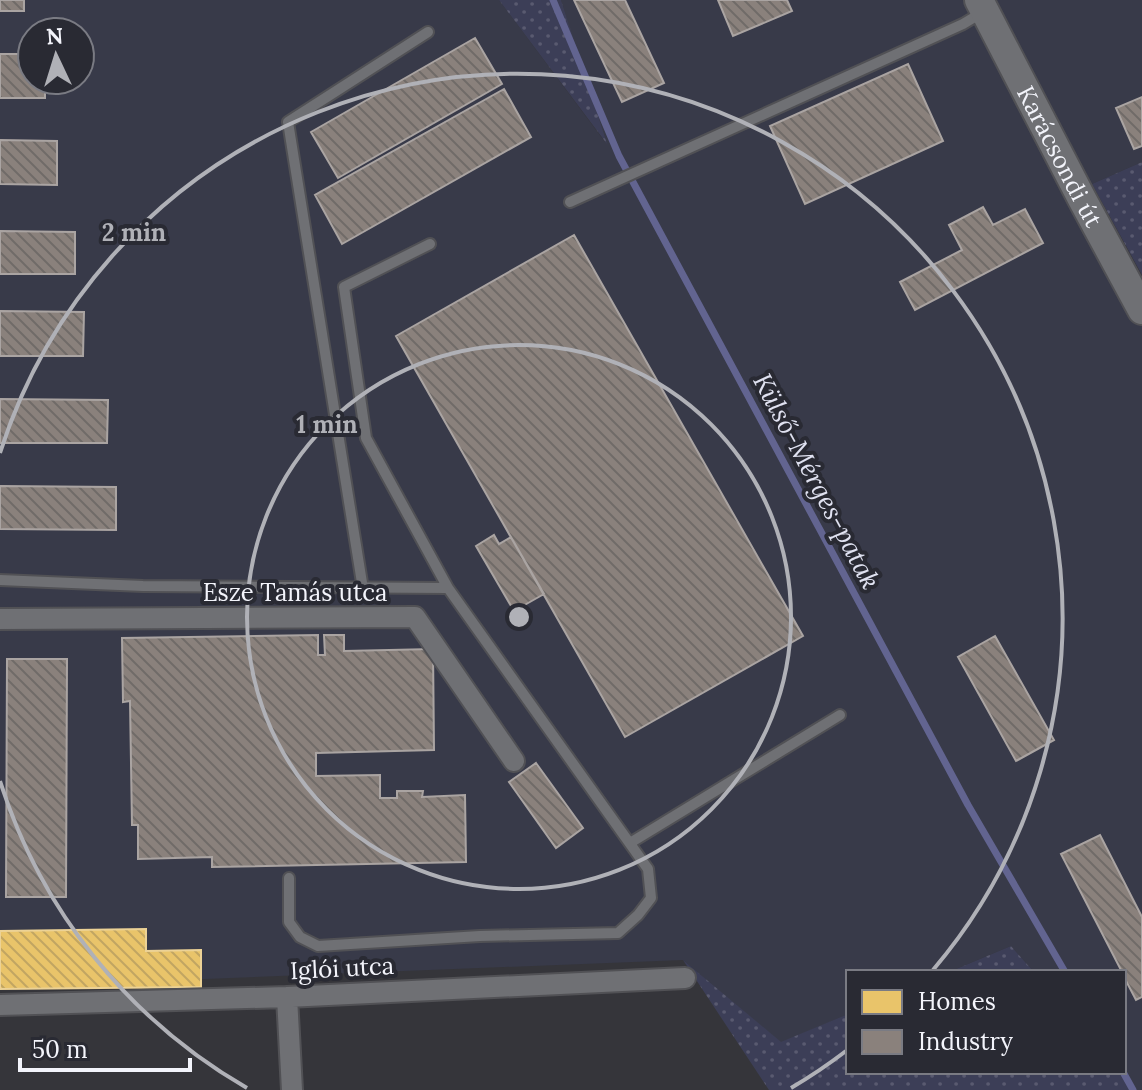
<svg xmlns="http://www.w3.org/2000/svg" width="1142" height="1090" font-family="Lora,serif">
<style>
.built{fill:#383a49;fill-rule:evenodd}
.grass{fill:url(#grass-dots)}
.homes{fill:url(#homes-back-hatch);stroke:#ecd296;stroke-width:2}
.industry{fill:url(#industry-back-hatch);stroke:#aaa4a2;stroke-width:2}
.lines{fill:none;stroke-linecap:round;stroke-linejoin:round}
.stream{stroke:#626490;stroke-width:7}
.service-casing{stroke:#515155;stroke-width:14}
.minor-casing{stroke:#515155;stroke-width:24}
.secondary-casing{stroke:#515155;stroke-width:32}
.service{stroke:#6f7074;stroke-width:10}
.minor{stroke:#6f7074;stroke-width:20}
.secondary{stroke:#6f7074;stroke-width:28}
.ring{fill:none;stroke:#b0b1b7;stroke-width:4}
.labels{text-anchor:middle;dominant-baseline:central;stroke-width:8;stroke-linejoin:round;paint-order:stroke}
.street-label{font-size:24px;fill:#f3f4fb;stroke:#292a33}
.water-label{font-size:26px;font-style:italic;fill:#e0e2f1;stroke:#292a33}
.centre{fill:#b0b1b7;stroke:#292a33;stroke-width:4}
.ring-label{font-size:24px;text-anchor:middle;font-weight:bold;fill:#b0b1b7;stroke:#292a33;stroke-width:8;stroke-linejoin:round;paint-order:stroke}
</style>
<defs>
<pattern id="grass-dots" width="8" height="8" patternUnits="userSpaceOnUse" patternTransform="scale(2)"><rect width="8" height="8" fill="#3c3e57"/><path d="M2 2h.1M6 6h.1" fill="none" stroke="#595a70" stroke-width="1.8" stroke-linecap="round"/></pattern>
<pattern id="homes-back-hatch" width="6" height="6" patternUnits="userSpaceOnUse" patternTransform="scale(2)"><rect width="6" height="6" fill="#e9c46a"/><path d="M-1 5l2 2M0 0l6 6M5-1l2 2" fill="none" stroke="#c1a562"/></pattern>
<pattern id="industry-back-hatch" width="6" height="6" patternUnits="userSpaceOnUse" patternTransform="scale(2)"><rect width="6" height="6" fill="#8a817c"/><path d="M-1 5l2 2M0 0l6 6M5-1l2 2" fill="none" stroke="#706b68"/></pattern>
</defs>
<rect width="100%" height="100%" fill="#35353a"/>
<path class="built" d="M0 0H499L605 142 561 0H1142V162L1092 184 1082 199 1142 310V1090H1136L1120 1072H1124V972H1034L1011 946 949 972H848V1014L781 1043 683 960 0 987ZM32 32H80V80H32Z"/>
<path class="grass" d="M499 0H561L607 144Z
M1142 162V275L1092 184Z
M1011 946 1034 972H949Z
M683 960 781 1042 848 1014V1072H1120L1136 1090H769Z"/>
<path class="homes" d="M146 929V951L201 950V987L0 989V931Z"/>
<path class="industry" d="M0 0H24V11H0Z
M574 0H625L664 83 622 102Z
M718 0H787L792 11 733 36Z
M475 38 502 84 338 178 311 132Z
M0 54H32V80H45V98H0Z
M908 64 943 141 805 204 770 126Z
M504 89 531 137 342 244 315 195Z
M1142 97V146L1134 149 1116 108Z
M0 140 57 141V185L0 184Z
M983 207 993 225 1025 209 1043 243 915 310 900 282 962 250 949 225Z
M0 231 75 232V274H0Z
M574 235 803 636 625 737 396 336Z
M0 311 84 312 83 356H0Z
M0 399 108 400 107 443H0Z
M0 486 116 487V530L0 529Z
M494 535 499 544 511 537 544 594 514 611 476 546Z
M318 635V655H325L324 635H344V651L433 649 434 750 316 753V776L380 775V798H397V791H423L422 797 465 795 466 862 212 867V857L138 859V825H132L130 701 123 702 122 638Z
M995 636 1054 740 1016 761 958 657Z
M7 659H67L66 897H6Z
M536 763 583 828 556 848 509 782Z
M1100 835 1142 917V997L1136 1000 1124 977V972H1122L1061 854Z"/>
<g class="lines">
<path class="stream" d="M553 0 619 156 968 805 1065 972
M1123 1072 1133 1090"/>
<g class="service-casing">
<path id="service" d="M570 202 963 24 983 12
M430 244 344 287 366 438 448 588
M0 580 143 586 448 588 648 869 651 898 638 915 618 933 480 936 318 946 300 937 289 922V878
M363 589 288 122 428 32
M630 843 840 715"/>
</g>
<g class="minor-casing">
<path id="minor" d="M0 619 415 617 514 761
M287 997 292 1090
M0 1005 287 997 685 978"/>
</g>
<g class="secondary-casing">
<g id="secondary">
<path id="s1" d="M979 0 1082 199 1142 310"/>
</g>
</g>
<use href="#service" class="service"/>
<use href="#minor" class="minor"/>
<use href="#secondary" class="secondary"/>
</g>
<g class="ring">
<circle cx="519" cy="617" r="272"/>
<path d="M846 1051A544 544 0 0 1 791 1088M247 1088A544 544 0 0 1 0 781M0 453A544 544 0 1 1 933 970"/>
</g>
<g class="labels">
<g class="street-label">
<text stroke="none"><textPath href="#s1" startOffset="176">Karácsondi út</textPath></text>
<text x="295" y="592">Esze Tamás utca</text>
<text transform="translate(342 968) rotate(-3)">Iglói utca</text>
</g>
<g class="water-label">
<text transform="translate(817 481) rotate(62)">Külső-Mérges-patak</text>
</g>
</g>
<circle cx="519" cy="617" r="12" class="centre"/>
<g class="ring-label">
<text x="134" y="241">2 min</text>
<text x="327" y="433">1 min</text>
</g>
<rect x="846" y="970" width="280" height="104" fill="#292a33" stroke="#7a7b83" stroke-width="2"/>
<rect x="862" y="990" width="40" height="24" fill="#e9c46a" stroke="#7a7b83" stroke-width="2"/>
<text x="918" y="1010" font-size="24" fill="#f3f4fb">Homes</text>
<rect x="862" y="1030" width="40" height="24" fill="#8a817c" stroke="#7a7b83" stroke-width="2"/>
<text x="918" y="1050" font-size="24" fill="#f3f4fb">Industry</text>
<g transform="translate(56 56) rotate(356)"><circle r="38" fill="#292a33" stroke="#7a7b83" stroke-width="2"/>
<path d="M0-6L14 30L0 20L-14 30Z" fill="#b0b1b7"/>
<text y="-12" font-size="22" font-weight="bold" text-anchor="middle" fill="#f3f4fb">N</text>
</g>
<path d="M20 1058v12h170v-12" fill="none" stroke="#f3f4fb" stroke-width="4"/>
<text x="32" y="1058" font-size="24" fill="#f3f4fb" stroke="#292a33" stroke-width="6" paint-order="stroke">50 m</text>
</svg>
